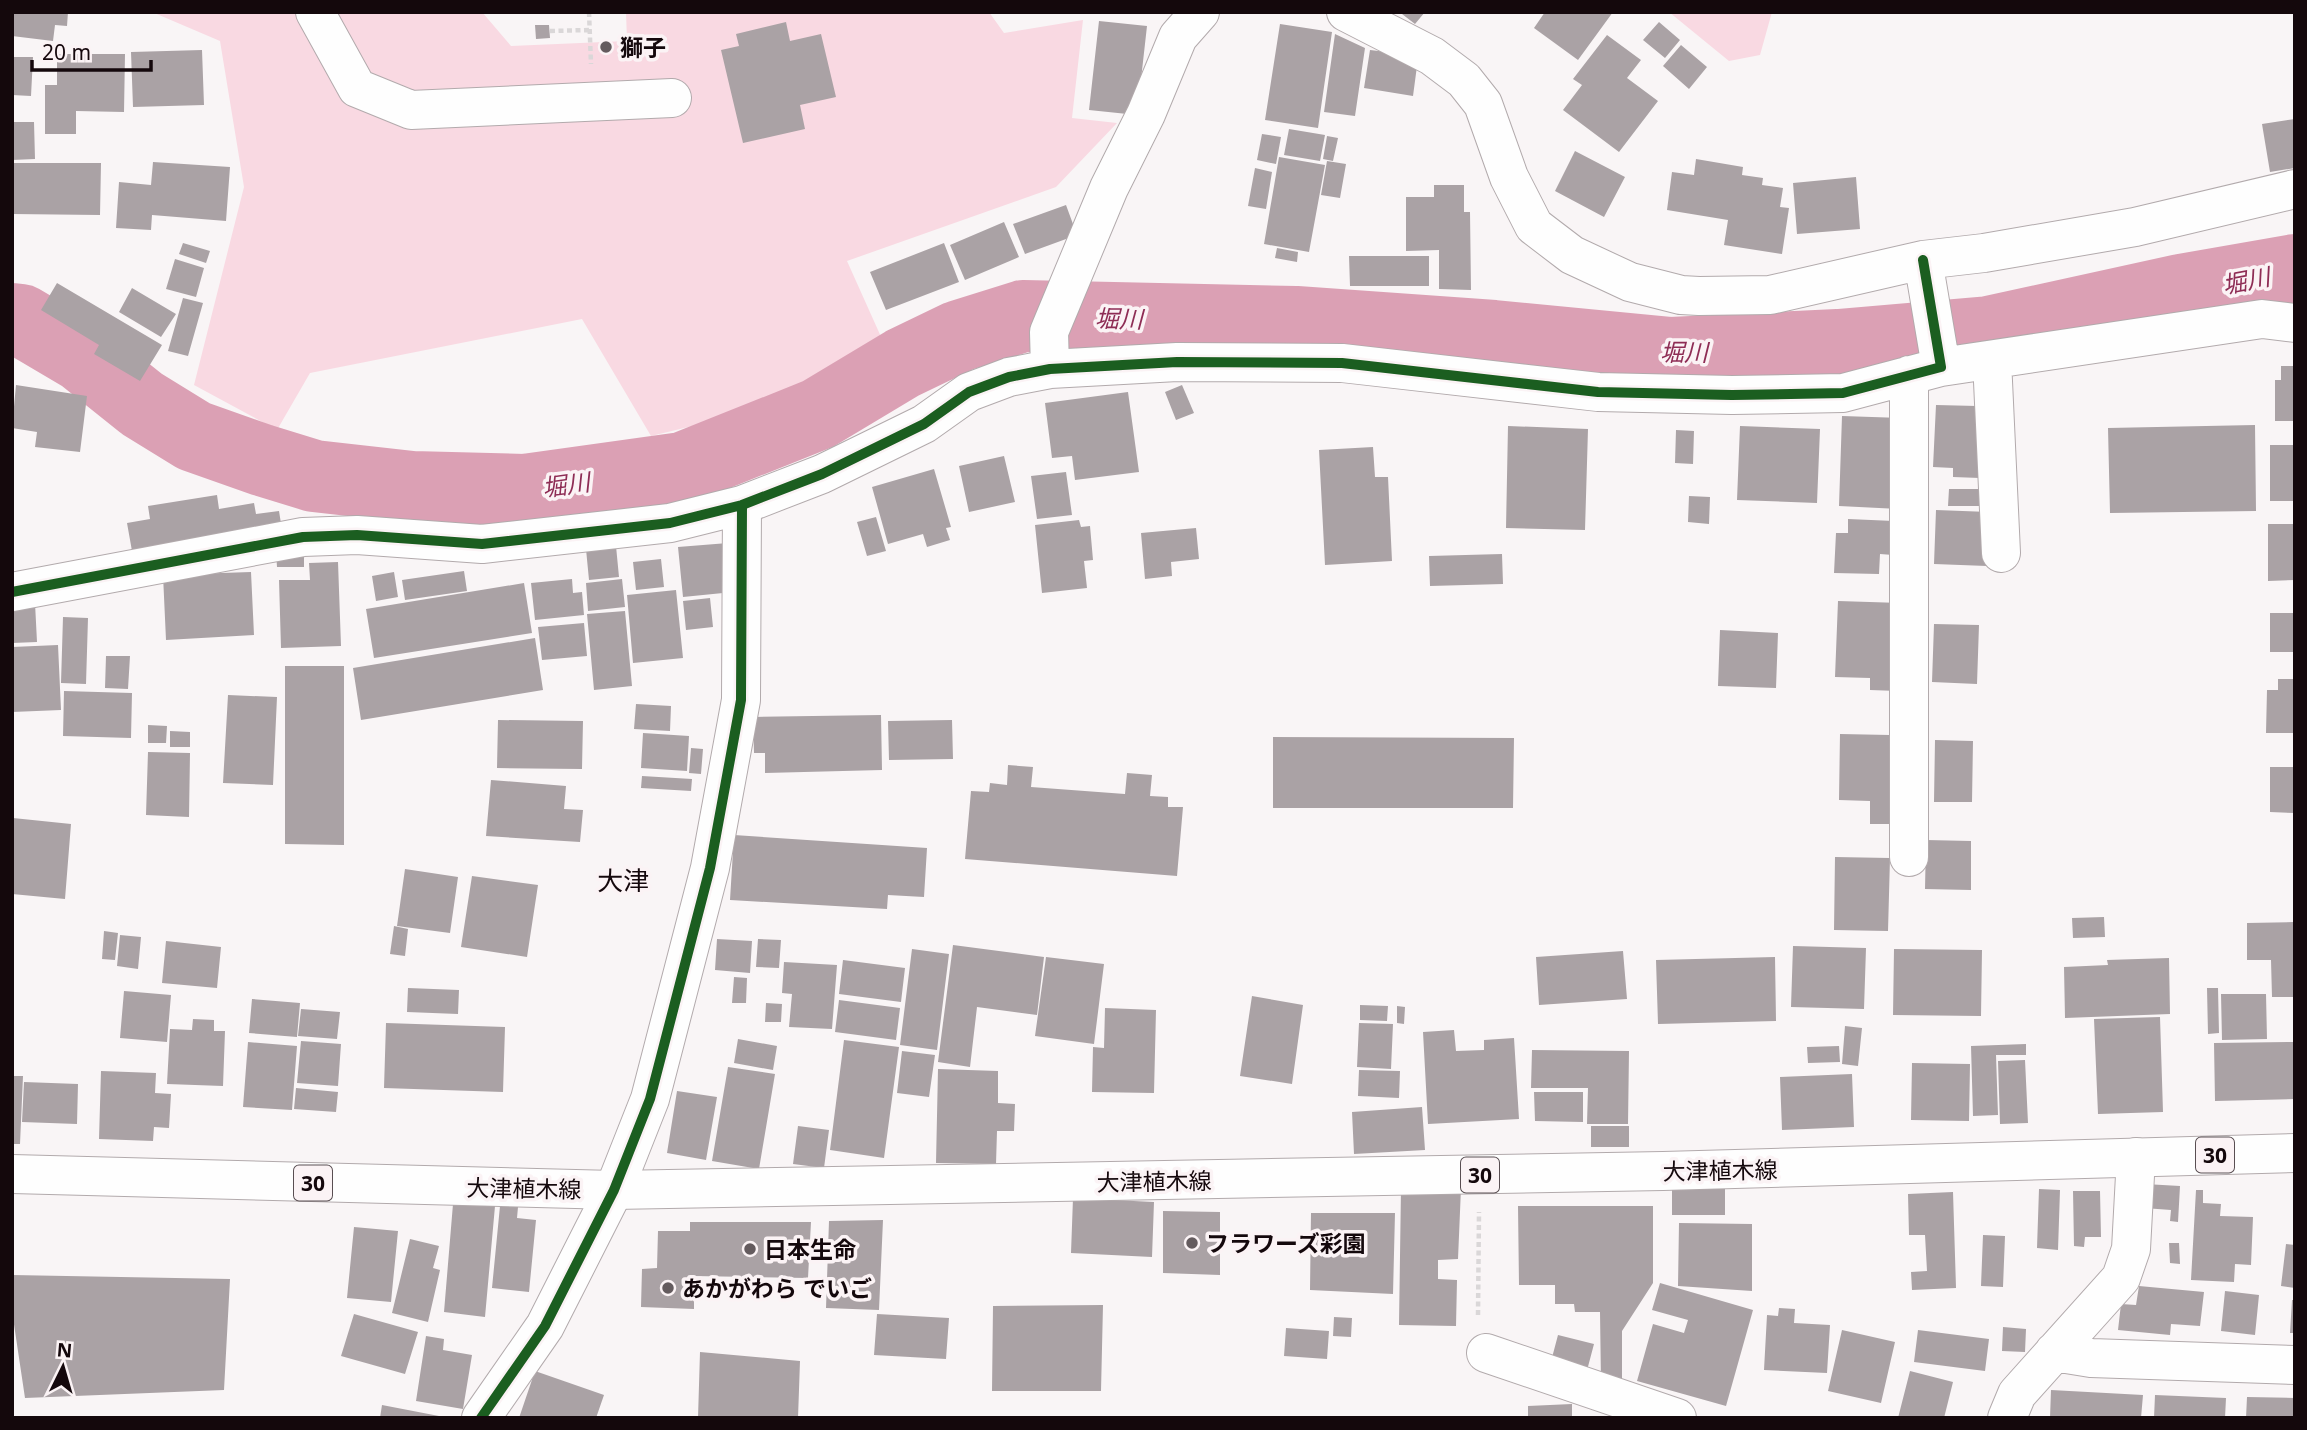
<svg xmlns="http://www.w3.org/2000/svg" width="2307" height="1430" font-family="'Noto Sans','Noto Sans JP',sans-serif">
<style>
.green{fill:#f9d9e2}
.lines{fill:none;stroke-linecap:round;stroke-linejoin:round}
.river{stroke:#dba0b4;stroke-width:72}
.building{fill:#aaa2a5}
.minor-casing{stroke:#b2aaac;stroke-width:40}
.major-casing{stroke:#b2aaac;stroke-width:40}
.path{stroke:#dad7d8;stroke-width:4.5;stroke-dasharray:5 3.5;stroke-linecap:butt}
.minor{stroke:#fefefe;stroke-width:38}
.major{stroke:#fefefe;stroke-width:38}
.cycleway-casing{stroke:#fbf3f5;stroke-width:15}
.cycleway{stroke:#1b5e20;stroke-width:10}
.poi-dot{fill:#645b5e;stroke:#fbf3f5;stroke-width:2.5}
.labels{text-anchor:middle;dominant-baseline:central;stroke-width:7;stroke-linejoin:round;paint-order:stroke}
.shield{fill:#fbf3f5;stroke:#594e52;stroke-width:2}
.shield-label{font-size:21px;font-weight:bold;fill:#14080c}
.poi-label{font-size:23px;font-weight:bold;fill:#14080c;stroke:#fbf3f5;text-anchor:start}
.street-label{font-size:23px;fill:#14080c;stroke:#fbf3f5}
.water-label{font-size:24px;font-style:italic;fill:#8e2d55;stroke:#fbf3f5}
.quarter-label{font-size:26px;fill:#14080c;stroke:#fbf3f5}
</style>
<rect width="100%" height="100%" fill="#f9f5f6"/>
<path class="green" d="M152 12H482L511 46 627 41 626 12H989L1004 33 1083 20 1072 118 1117 123 1056 187 847 261 882 339 775 406 651 436 582 319 310 373 277 430 194 385 244 187 220 41Z
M1669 12H1772L1760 55 1729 61Z"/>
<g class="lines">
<path class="river" d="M12 319 21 320 82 356 142 404 194 436 262 460 314 476 412 487 525 490 683 468 818 414 903 363 959 336 1023 316 1296 322 1494 336 1671 353 1838 345 1989 332 2181 290 2295 270"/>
</g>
<path class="building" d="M12 12H68L67 26 55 25 53 41 12 36Z
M1403 12H1425L1415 24 1402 14Z
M1545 12H1613L1578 60 1534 28Z
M1099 21 1147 26 1137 115 1089 110Z
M786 22 790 41 821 34 836 97 800 105 805 129 743 143 721 50 739 46 736 34Z
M1659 22 1680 40 1665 58 1643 40Z
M1280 24 1332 32 1318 128 1265 120Z
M535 25H549L550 38 536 39Z
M1335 34 1365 48 1355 116 1324 112Z
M1607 35 1641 60 1627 78 1658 101 1619 152 1563 110 1582 85 1573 79Z
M1681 45 1707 67 1689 89 1663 66Z
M202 50 204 105 133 107 131 52Z
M1370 50 1403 54 1417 66 1413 96 1364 88Z
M57 54H125L124 112 76 111V134H45V85H57Z
M12 57H33L31 96 12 95Z
M2295 119V168L2270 172 2262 124Z
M12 122H34L35 159 12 160Z
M1289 129 1325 135 1320 161 1284 155Z
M1262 134 1281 137 1276 164 1257 160Z
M1327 136 1338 138 1333 161 1323 159Z
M1575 151 1625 177 1604 217 1555 191Z
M1279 157 1325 165 1309 252 1264 244Z
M1696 159 1743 167 1742 175 1763 178 1762 185 1783 188 1780 207 1789 208 1782 254 1724 245 1728 220 1667 210 1672 172 1694 175Z
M1327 161 1346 164 1340 198 1321 195Z
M153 162 230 167 226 221 152 215 151 230 116 228 119 182 151 185Z
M12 163H101L100 215 12 214Z
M1255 168 1272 172 1266 209 1248 206Z
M1856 177 1860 229 1797 234 1793 183Z
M1434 185H1464V212H1470L1471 290 1439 289V250L1406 251V197H1434Z
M1066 205 1077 235 1025 254 1013 224Z
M1004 222 1019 257 965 280 950 245Z
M183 243 210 251 206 263 179 254Z
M944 243 959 282 886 310 870 272Z
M1277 248 1298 252 1297 262 1275 258Z
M1349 256H1429V286H1350Z
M175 259 204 268 196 297 166 289Z
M57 283 162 345 140 381 94 354 99 345 41 310Z
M132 288 176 314 161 337 119 312Z
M183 298 203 303 188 356 168 351Z
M2281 366H2295V421H2275V380H2281Z
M16 385 87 396 80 452 35 447 37 432 12 428Z
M1182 385 1194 413 1176 420 1165 392Z
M1128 392 1139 472 1075 480 1072 456 1052 458 1045 403Z
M1936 405 1977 406 1980 478 1953 477V468L1933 467Z
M1842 416 1902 418 1899 509 1839 506Z
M2255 425 2256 511 2110 513 2108 428Z
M1508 426 1588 429 1585 530 1506 528Z
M1740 426 1820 429 1817 503 1737 500Z
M1676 430 1694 431 1693 464 1675 463Z
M2270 445H2295V501H2270Z
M1373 447 1375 477H1388L1392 561 1325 565 1319 450Z
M1004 456 1015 502 969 512 959 466Z
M934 469 951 527 946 528 950 540 927 547 923 534 888 544 872 487Z
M1066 472 1072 515 1037 519 1031 476Z
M1949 489H1981L1980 506H1948Z
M217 495 219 509 254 503 256 514 279 511 283 536 132 551 127 523 150 519 148 506Z
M1689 496 1710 497 1709 524 1688 522Z
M1936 510 1989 512 1987 566 1934 564Z
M876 517 886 551 867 556 857 522Z
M1848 519 1894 521 1893 555 1880 554 1879 574 1834 573 1836 533H1848Z
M1079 520 1081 527 1090 526 1093 560 1084 561 1087 588 1042 593 1035 525Z
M2268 524H2295V580L2268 581Z
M1196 528 1199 559 1171 562 1172 576 1145 579 1141 533Z
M728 543 733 592 683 597 678 547Z
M616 546 619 577 589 580 586 549Z
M304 551V567H277L276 552Z
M1502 554 1503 584 1430 586 1429 556Z
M661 559 664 587 636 590 633 562Z
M338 562 341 646 281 648 279 580H310L309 563Z
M464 571 467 591 405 600 402 580Z
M251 572 254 635 166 640 163 575Z
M394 572 398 597 376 601 372 576Z
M572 579 573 593 582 592 584 615 535 620 531 583Z
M622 579 625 607 588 611 586 583Z
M524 583 532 633 374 658 366 609Z
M676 590 683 658 633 663 627 595Z
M710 598 713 627 686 630 683 601Z
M1838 601 1901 603 1898 691 1870 690V678L1835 677Z
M35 603 37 642 12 643V605Z
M625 611 632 686 594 690 587 614Z
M2270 613H2295V652H2270Z
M63 617 88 618 86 684 61 683Z
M584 623 587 656 542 660 538 627Z
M1934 624 1979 625 1977 684 1932 682Z
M1720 630 1778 633 1776 688 1718 686Z
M535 638 543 690 361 720 353 668Z
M58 645 61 710 12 712V647Z
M106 656H130L128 689 105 688Z
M285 666H344V845L285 844Z
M2278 679H2295V733H2266L2267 690H2278Z
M64 691 132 693 131 738 63 736Z
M228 695 277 697 273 785 223 783Z
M636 704 671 706 670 731 634 729Z
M881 715 882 770 765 773V753H754L753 717Z
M498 720 583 721 582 769 497 768Z
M952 720 953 759 889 760 888 721Z
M148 725 167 726 166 743H148Z
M170 731 190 732V747H170Z
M643 733 689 736 687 771 641 768Z
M1840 734 1890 735 1894 824H1870V801L1839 800Z
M1273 737 1514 738 1513 808H1273Z
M1935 740 1973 741 1972 802H1934Z
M691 748 703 749 701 774 689 773Z
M148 752 190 753 189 817 146 815Z
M1008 765 1033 767 1031 787 1125 794 1127 773 1152 775 1150 796 1168 797V807H1183L1177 876 965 859 971 791 989 792 990 783 1007 785Z
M2270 767H2295V813L2270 812Z
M642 776 692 779 691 791 641 788Z
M491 780 566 786 564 809 583 810 580 842 486 836Z
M13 818 71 824 65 899 12 894Z
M734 835 927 848 924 897 888 895 887 909 730 900Z
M1926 840 1971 841V890L1925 889Z
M1835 857 1890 858 1888 931 1834 930Z
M405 869 458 877 450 933 397 926Z
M472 876 538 885 527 957 461 947Z
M2104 917 2105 937 2073 938 2072 918Z
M2294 922 2295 997H2272L2271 960H2247V923Z
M394 926 408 929 405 956 390 954Z
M104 931 118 933 115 960 102 959Z
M120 935 141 937 138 969 117 966Z
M717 939 752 941 750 973 715 970Z
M758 939 781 940 779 968 756 967Z
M166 941 221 947 217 988 162 983Z
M953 945 1044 957 1037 1015 977 1007 970 1067 938 1062Z
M1793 946 1866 948 1864 1009 1791 1007Z
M912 949 949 954 937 1050 900 1045Z
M1894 949 1982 950 1981 1016 1893 1015Z
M1623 951 1627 999 1539 1005 1536 957Z
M1046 957 1104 964 1094 1044 1035 1036Z
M1775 957 1776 1021 1658 1024 1656 960Z
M2169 958 2170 1014 2065 1018 2064 967 2108 965 2107 960Z
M843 960 905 968 901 1002 839 994Z
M784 962 837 965 832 1029 789 1027 792 994 782 993Z
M734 977 747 978 746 1003H732Z
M408 988 459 990 458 1014 407 1012Z
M2207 988H2218L2219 1033 2208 1034Z
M124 991 171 995 167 1042 120 1038Z
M2221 994H2266L2267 1039 2222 1040Z
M1252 996 1303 1005 1292 1084 1240 1076Z
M252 999 300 1003 297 1037 249 1033Z
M839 1000 900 1008 896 1040 835 1032Z
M766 1003 782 1004 781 1022H765Z
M1360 1005 1388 1006 1387 1021 1360 1020Z
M1397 1006 1405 1007 1404 1024 1397 1023Z
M1105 1008 1156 1010 1154 1093 1092 1092 1093 1047 1104 1048Z
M301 1009 340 1012 337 1039 298 1036Z
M2160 1017 2163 1112 2098 1114 2094 1019Z
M193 1019 214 1020V1031H225L223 1086 167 1084 170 1029 192 1030Z
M386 1023 505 1027 503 1092 384 1088Z
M1359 1023 1393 1024 1391 1069 1357 1067Z
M1845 1026 1862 1028 1858 1066 1842 1064Z
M1454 1030 1456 1051 1484 1050V1040L1514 1038 1519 1119 1428 1124 1423 1032Z
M738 1039 777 1046 773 1070 734 1063Z
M844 1040 899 1047 884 1158 830 1150Z
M301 1041 341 1044 338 1086 297 1083Z
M248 1042 297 1046 292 1110 243 1107Z
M2295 1042V1099L2215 1101 2214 1043Z
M2026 1044V1055H1996L1998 1115 1973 1116 1971 1046Z
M1839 1046 1840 1062 1808 1063 1807 1047Z
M1532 1050 1629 1051 1628 1124H1587L1588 1088H1531Z
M902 1051 935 1055 929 1097 897 1093Z
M2025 1060 2028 1123 2000 1124 1998 1061Z
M1912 1063 1970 1064 1969 1121 1911 1120Z
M728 1067 775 1074 759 1169 712 1161Z
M938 1069 998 1071V1103L1015 1104 1014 1131H997L996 1164 936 1163Z
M1359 1070 1400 1071 1399 1098 1358 1096Z
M101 1071 156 1073 155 1093 171 1094 169 1128 154 1127 153 1141 99 1139Z
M1852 1074 1854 1127 1782 1130 1780 1077Z
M12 1076H23L20 1144H12Z
M24 1082 78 1084 77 1124 22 1122Z
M296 1088 338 1092 336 1112 294 1109Z
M677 1091 717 1097 706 1160 667 1153Z
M1534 1092H1583V1122L1535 1121Z
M1422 1107 1425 1150 1354 1154 1352 1112Z
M798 1126 829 1130 824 1168 793 1164Z
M1591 1126H1629V1147H1591Z
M1672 1182 1725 1184V1215H1672Z
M2145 1184 2180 1186 2178 1222 2170 1221 2171 1210 2144 1208Z
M1401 1188H1461L1458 1259 1438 1260V1279L1457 1280 1456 1326 1399 1325Z
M2039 1189 2060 1190 2058 1250 2037 1248Z
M2196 1190H2203V1203L2221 1204 2220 1216 2253 1217 2251 1265 2235 1264 2234 1282 2191 1280Z
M2073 1191H2100L2101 1237H2085L2084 1247 2074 1246Z
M1953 1192 1956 1288 1912 1290 1911 1272 1927 1271 1925 1235H1909L1908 1194Z
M1073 1198 1154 1202 1152 1257 1071 1253Z
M453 1204 495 1206 485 1317 444 1312Z
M500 1206 518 1207 517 1218 536 1220 529 1292 492 1288Z
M1518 1206H1653V1283L1622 1331V1383H1601L1600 1312H1575L1574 1304H1555V1285H1519Z
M1163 1211 1220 1212V1275L1163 1273Z
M1311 1213H1395L1393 1294 1310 1290Z
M883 1220 879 1310 826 1308 829 1221Z
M690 1222H811L808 1278 694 1276V1309L641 1307 642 1269 657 1268 658 1231H690Z
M1679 1223 1752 1224V1291L1678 1286Z
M354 1227 398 1231 391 1302 347 1298Z
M1983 1235 2005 1236 2003 1287 1981 1286Z
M410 1239 439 1246 433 1268 440 1270 428 1322 392 1313Z
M2169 1243H2179L2180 1264 2170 1263Z
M2286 1244 2295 1245V1288L2281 1286Z
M12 1275 230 1279 224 1390 25 1398 12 1311Z
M1660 1283 1753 1310 1726 1406 1637 1381 1653 1324 1684 1333 1688 1320 1652 1310Z
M2139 1286 2204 1292 2200 1326 2171 1324 2170 1335 2118 1330 2121 1304 2136 1305Z
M2225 1291 2259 1295 2255 1335 2221 1331Z
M2292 1300H2295V1333H2290Z
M1103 1305 1101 1391H992L993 1306Z
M1779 1308 1795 1309 1794 1323 1830 1325 1827 1373 1764 1370 1767 1315 1778 1316Z
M354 1314 418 1332 405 1374 341 1356Z
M877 1314 949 1318 946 1359 874 1355Z
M1334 1317 1352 1318 1351 1337 1333 1336Z
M2003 1327 2026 1329 2025 1352 2002 1351Z
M1286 1328 1329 1331 1327 1359 1284 1356Z
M1842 1330 1895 1342 1881 1403 1828 1391Z
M1918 1330 1989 1339 1985 1371 1914 1362Z
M1558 1335 1594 1344 1585 1378 1549 1369Z
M426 1336 444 1339 443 1350 472 1355 463 1409 416 1401Z
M700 1352 800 1361 798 1418H698Z
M535 1371 604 1395 596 1418H519Z
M1910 1371 1953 1382 1944 1418H1898Z
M2051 1390 2143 1395 2141 1418H2050Z
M2155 1395 2226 1398 2225 1418H2154Z
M2247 1397 2295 1398V1418H2246Z
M1572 1404V1418H1528V1406Z
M382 1405 439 1416V1418H380Z"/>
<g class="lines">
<g class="minor-casing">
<path id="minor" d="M315 12 357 88 411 110 672 98
M1346 12 1432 56 1464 80 1483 104 1509 177 1534 226 1572 255 1630 282 1681 295 1699 296 1770 295 1923 260 1984 253 2135 227 2295 189
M1992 360 2001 553
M1941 367 2262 319 2295 323
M1050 369 1049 332 1109 188 1146 114 1178 37 1200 12
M12 592 303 537 357 535 482 544 670 523 742 505 822 474 924 424 969 392 1009 377 1050 369 1177 362 1342 363 1598 392 1732 395 1843 393 1941 367 1923 260
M1909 857V375
M2054 1352 2091 1358 2295 1365
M1486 1353 1677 1418
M481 1418 545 1326 614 1190 650 1099 710 868 741 700 742 505
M2007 1418 2017 1394 2121 1278 2131 1249 2136 1157"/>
</g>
<g class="major-casing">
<path id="major" d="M12 1174 614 1190 1663 1171 2295 1153"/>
</g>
<path class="path" d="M589 12 591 64
M550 31 590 30
M1478 1315 1479 1212"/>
<use href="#minor" class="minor"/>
<use href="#major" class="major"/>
<g class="cycleway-casing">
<path id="cycleway" d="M12 592 303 537 357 535 482 544 670 523 742 505 822 474 924 424 969 392 1009 377 1050 369 1177 362 1342 363 1598 392 1732 395 1843 393 1941 367 1923 260
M481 1418 545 1326 614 1190 650 1099 710 868 741 700 742 505"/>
</g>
<use href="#cycleway" class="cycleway"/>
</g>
<g class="poi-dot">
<circle cx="606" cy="47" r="7"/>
<circle cx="1192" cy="1243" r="7"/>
<circle cx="750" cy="1249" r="7"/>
<circle cx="668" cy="1288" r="7"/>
</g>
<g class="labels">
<g class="shield">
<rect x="2196" y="1137.5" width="38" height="35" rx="5"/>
<rect x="1461" y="1157.5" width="38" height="35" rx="5"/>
<rect x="294" y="1165.5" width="38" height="35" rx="5"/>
</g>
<g class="shield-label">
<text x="2215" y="1155">30</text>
<text x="1480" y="1175">30</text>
<text x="313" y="1183">30</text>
</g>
<g class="poi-label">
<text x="620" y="47">獅子</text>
<text x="1206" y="1243">フラワーズ彩園</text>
<text x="764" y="1249">日本生命</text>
<text x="682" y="1288">あかがわら でいご</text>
</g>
<g class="street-label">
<text transform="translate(1720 1170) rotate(-1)">大津植木線</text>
<text transform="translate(1154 1181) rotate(-1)">大津植木線</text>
<text transform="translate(524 1188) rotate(1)">大津植木線</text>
</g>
<g class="water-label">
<text transform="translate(2246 280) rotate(-11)">堀川</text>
<text transform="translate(1119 318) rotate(1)">堀川</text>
<text x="1684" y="351">堀川</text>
<text transform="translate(566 484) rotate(-8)">堀川</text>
</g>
<g class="quarter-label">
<text x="623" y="880">大津</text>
</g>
</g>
<rect width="2307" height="1430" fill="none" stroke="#14080c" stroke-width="28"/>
<g transform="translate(63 1367) rotate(5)" stroke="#fbf3f5" stroke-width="5" paint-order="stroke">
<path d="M0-5L12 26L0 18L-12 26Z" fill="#14080c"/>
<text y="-10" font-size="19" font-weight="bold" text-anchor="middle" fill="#14080c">N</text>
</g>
<path d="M32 60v10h119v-10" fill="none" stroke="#14080c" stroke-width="3.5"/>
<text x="42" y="60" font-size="21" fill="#14080c" stroke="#fbf3f5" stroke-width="5" paint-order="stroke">20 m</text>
</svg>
